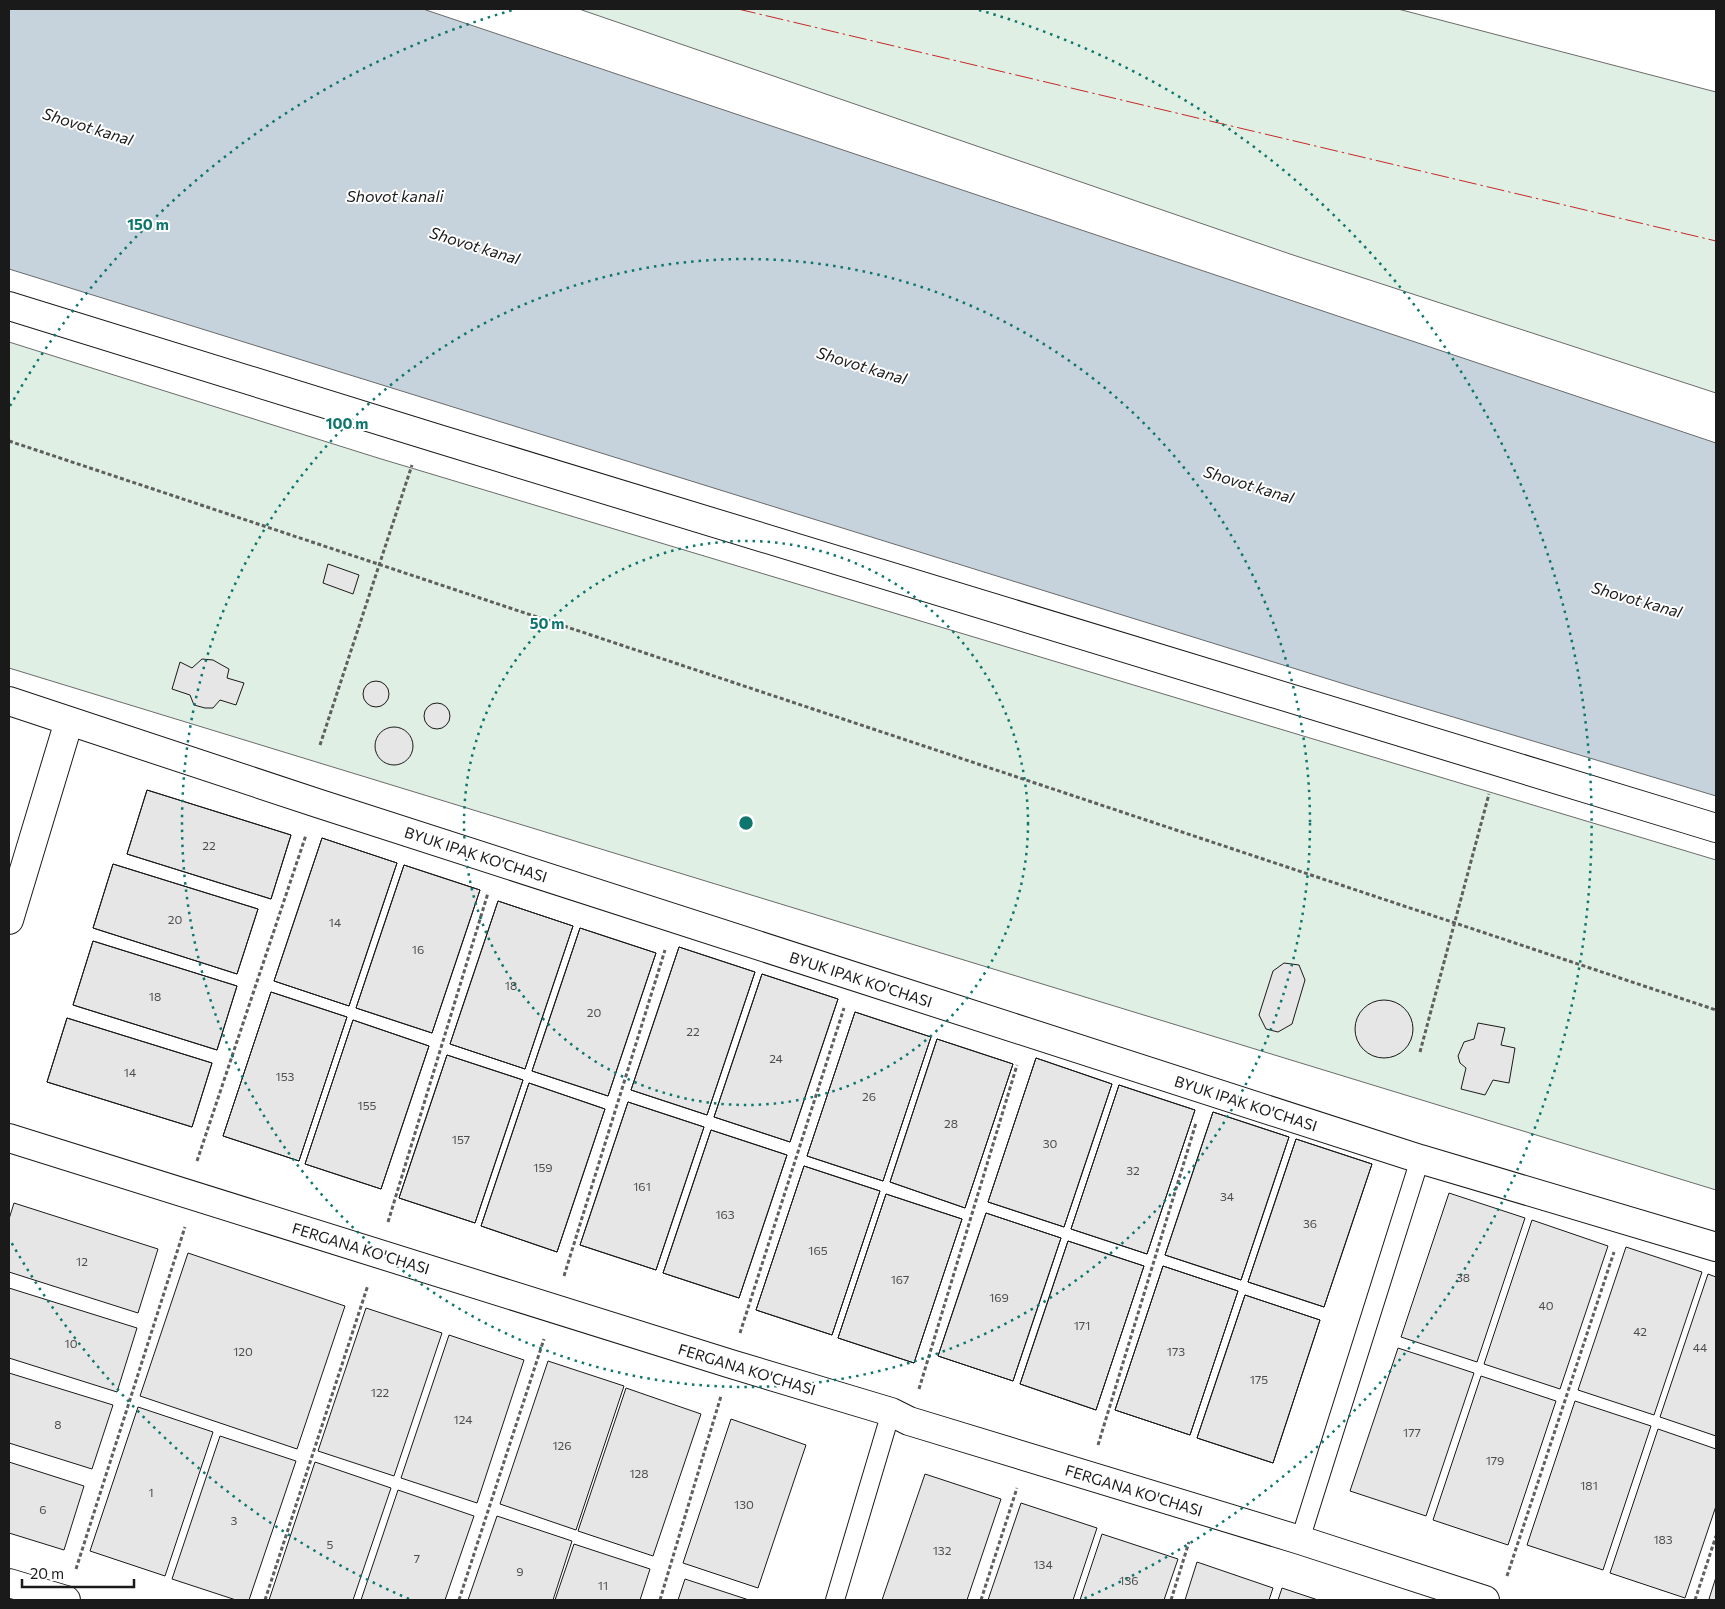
<svg xmlns="http://www.w3.org/2000/svg" width="1725" height="1609" font-family="Commissioner,sans-serif">
<style>
.green{fill:#e0efe3;stroke:#6a6a6a}
.water{fill:#c6d2dc;stroke:#6a6a6a}
.building{fill:#e6e6e6;stroke:#1a1a1a}
.lines{fill:none;stroke-linecap:round;stroke-linejoin:round}
.lane-casing{stroke:#1a1a1a;stroke-width:20}
.street-casing{stroke:#1a1a1a;stroke-width:30}
.path{stroke:#5f5f5f;stroke-width:3;stroke-dasharray:4 2.5;stroke-linecap:butt}
.lane{stroke:#fff;stroke-width:18}
.street{stroke:#fff;stroke-width:28}
.power{stroke:#c62828;stroke-width:1;stroke-dasharray:18 4 2.5 4;stroke-linecap:butt}
.ring{fill:none;stroke:#0f766e;stroke-width:2.5;stroke-dasharray:2.5 5}
.labels{text-anchor:middle;dominant-baseline:central;stroke-width:4;stroke-linejoin:round;paint-order:stroke}
.number-label{font-size:12px;fill:#4d4d4d}
.street-label{font-size:15px;fill:#1a1a1a;stroke:#fff}
.water-label{font-size:16px;font-style:italic;fill:#1a1a1a;stroke:#fff}
.centre{fill:#0f766e;stroke:#fff;stroke-width:2.5}
.ring-label{font-size:15px;text-anchor:middle;font-weight:bold;fill:#0f766e;stroke:#fff;stroke-width:4;stroke-linejoin:round;paint-order:stroke}
</style>
<rect width="100%" height="100%" fill="#fff"/>
<path class="green" d="M579 9H1398L1716 92V393L1290 254Z
M9 342 378 458 1716 860V1190L9 668Z"/>
<path class="water" d="M9 9H423L1716 443V796L1370 692 9 269Z"/>
<path class="building" d="M328 564 359 575 353 594 323 583Z
M202 659 213 660 220 664 229 669 227 678 244 683 236 705 220 700 213 708H205L194 705 190 695 172 689 180 662 192 668Z
M363 694a13 13 0 1 1 26 0a13 13 0 1 1-26 0Z
M424 716a13 13 0 1 1 26 0a13 13 0 1 1-26 0Z
M375 746a19 19 0 1 1 38 0a19 19 0 1 1-38 0Z
M147 790 291 835 271 899 127 854Z
M147 790 291 835 271 899 127 854Z
M322 838 397 863 349 1006 274 981Z
M322 838 397 863 349 1006 274 981Z
M113 864 258 909 237 974 93 928Z
M113 864 258 909 237 974 93 928Z
M404 865 480 890 432 1033 356 1008Z
M404 865 480 890 432 1033 356 1008Z
M498 901 573 926 525 1069 450 1044Z
M498 901 573 926 525 1069 450 1044Z
M580 928 656 953 608 1096 532 1071Z
M580 928 656 953 608 1096 532 1071Z
M93 941 237 986 217 1050 73 1005Z
M93 941 237 986 217 1050 73 1005Z
M679 947 755 972 707 1115 631 1090Z
M679 947 755 972 707 1115 631 1090Z
M1284 963 1299 965 1305 980 1292 1024 1278 1032 1266 1029 1259 1015 1273 971Z
M762 974 838 999 790 1142 714 1117Z
M762 974 838 999 790 1142 714 1117Z
M271 992 347 1017 299 1161 223 1136Z
M271 992 347 1017 299 1161 223 1136Z
M1355 1029a29 29 0 1 1 58 0a29 29 0 1 1-58 0Z
M855 1012 931 1037 883 1181 807 1156Z
M855 1012 931 1037 883 1181 807 1156Z
M67 1018 212 1063 192 1127 47 1082Z
M67 1018 212 1063 192 1127 47 1082Z
M353 1020 429 1046 381 1189 305 1164Z
M353 1020 429 1046 381 1189 305 1164Z
M1478 1023 1505 1028 1501 1045 1515 1048 1509 1083 1493 1080 1485 1095 1461 1089 1466 1068 1460 1063 1458 1056 1464 1042 1474 1039Z
M937 1039 1013 1064 965 1208 890 1182Z
M937 1039 1013 1064 965 1208 890 1182Z
M447 1055 523 1080 475 1223 399 1198Z
M447 1055 523 1080 475 1223 399 1198Z
M1036 1058 1112 1084 1064 1227 988 1202Z
M1036 1058 1112 1084 1064 1227 988 1202Z
M529 1083 605 1109 557 1252 481 1226Z
M529 1083 605 1109 557 1252 481 1226Z
M1119 1085 1195 1110 1147 1254 1071 1229Z
M1119 1085 1195 1110 1147 1254 1071 1229Z
M628 1102 704 1127 656 1270 580 1245Z
M628 1102 704 1127 656 1270 580 1245Z
M1213 1112 1289 1137 1241 1280 1165 1255Z
M1213 1112 1289 1137 1241 1280 1165 1255Z
M711 1130 787 1155 739 1298 663 1273Z
M711 1130 787 1155 739 1298 663 1273Z
M1296 1139 1372 1164 1324 1307 1248 1282Z
M1296 1139 1372 1164 1324 1307 1248 1282Z
M804 1166 880 1191 832 1335 756 1310Z
M804 1166 880 1191 832 1335 756 1310Z
M1449 1193 1525 1218 1477 1362 1401 1337Z
M886 1194 962 1219 914 1363 838 1338Z
M886 1194 962 1219 914 1363 838 1338Z
M14 1203 158 1249 138 1313 9 1272V1219Z
M986 1213 1061 1238 1013 1381 938 1356Z
M986 1213 1061 1238 1013 1381 938 1356Z
M1532 1220 1608 1246 1560 1389 1484 1364Z
M1068 1241 1144 1266 1096 1410 1020 1384Z
M1068 1241 1144 1266 1096 1410 1020 1384Z
M1626 1247 1702 1272 1654 1415 1578 1390Z
M188 1253 345 1306 297 1449 140 1396Z
M1163 1266 1238 1291 1190 1435 1115 1410Z
M1163 1266 1238 1291 1190 1435 1115 1410Z
M1708 1274 1716 1277V1436L1660 1417Z
M9 1288 137 1328 117 1392 9 1358Z
M1245 1295 1320 1320 1273 1463 1197 1438Z
M1245 1295 1320 1320 1273 1463 1197 1438Z
M366 1308 442 1333 394 1476 318 1451Z
M449 1335 524 1360 477 1503 401 1478Z
M1398 1348 1474 1373 1426 1516 1350 1491Z
M548 1361 624 1386 576 1530 500 1504Z
M9 1373 113 1405 92 1469 9 1443Z
M1481 1376 1556 1401 1508 1545 1433 1520Z
M626 1388 701 1414 653 1556 578 1531Z
M1575 1401 1651 1426 1603 1570 1527 1545Z
M138 1407 213 1432 165 1576 90 1551Z
M731 1419 806 1445 758 1588 683 1563Z
M1658 1429 1716 1449V1506L1685 1598 1610 1573Z
M220 1436 296 1461 249 1600H236L172 1579Z
M9 1462 84 1486 64 1550 9 1533Z
M315 1462 391 1488 353 1600H269Z
M925 1474 1001 1499 967 1600H882Z
M398 1490 474 1516 445 1600H361Z
M1021 1503 1097 1528 1073 1600H988Z
M497 1516 572 1541 553 1600H468Z
M1102 1534 1178 1559 1164 1600H1080Z
M574 1544 650 1569 640 1600H555Z
M1197 1562 1273 1588 1269 1600H1185Z
M1716 1577V1600H1713L1709 1599Z
M685 1579 749 1600H678Z
M1282 1588 1318 1600H1278Z"/>
<g class="lines">
<g class="lane-casing">
<path id="lane" d="M1300 1540 1420 1159
M835 1600 891 1412"/>
</g>
<g class="street-casing">
<path id="street" d="M9 306 439 439 1716 828
M9 701 317 803 1420 1159 1716 1247
M9 920 69 721
M9 1138 731 1364 891 1412 909 1421 1300 1540 1485 1600
M9 1583 66 1600"/>
</g>
<path class="path" d="M9 441 1716 1010
M320 745 412 465
M1420 1052 1489 794
M197 1161 306 835
M388 1222 488 893
M564 1276 665 950
M740 1333 844 1008
M919 1389 1017 1065
M1098 1445 1196 1123
M76 1569 185 1227
M1507 1576 1614 1252
M265 1600 368 1285
M459 1600 544 1339
M660 1600 721 1396
M981 1600 1017 1488
M1171 1600 1189 1542
M1695 1600 1716 1536"/>
<use href="#lane" class="lane"/>
<use href="#street" class="street"/>
<path class="power" d="M738 9 1716 241"/>
</g>
<g class="ring">
<circle cx="746" cy="823" r="282"/>
<circle cx="746" cy="823" r="564"/>
<path d="M409 1599A846 846 0 0 1 10 1240M10 406A846 846 0 0 1 513 10M979 10A846 846 0 0 1 1083 1599"/>
</g>
<g class="labels">
<g class="number-label">
<text x="209" y="845">22</text>
<text x="175" y="919">20</text>
<text x="335" y="922">14</text>
<text x="418" y="949">16</text>
<text x="511" y="985">18</text>
<text x="155" y="996">18</text>
<text x="594" y="1012">20</text>
<text x="693" y="1031">22</text>
<text x="776" y="1058">24</text>
<text x="130" y="1072">14</text>
<text x="285" y="1076">153</text>
<text x="869" y="1096">26</text>
<text x="367" y="1105">155</text>
<text x="951" y="1123">28</text>
<text x="461" y="1139">157</text>
<text x="1050" y="1143">30</text>
<text x="543" y="1167">159</text>
<text x="1133" y="1170">32</text>
<text x="642" y="1186">161</text>
<text x="1227" y="1196">34</text>
<text x="725" y="1214">163</text>
<text x="1310" y="1223">36</text>
<text x="818" y="1250">165</text>
<text x="82" y="1261">12</text>
<text x="1463" y="1277">38</text>
<text x="900" y="1279">167</text>
<text x="999" y="1297">169</text>
<text x="1546" y="1305">40</text>
<text x="1082" y="1325">171</text>
<text x="1640" y="1331">42</text>
<text x="71" y="1343">10</text>
<text x="1700" y="1347">44</text>
<text x="243" y="1351">120</text>
<text x="1176" y="1351">173</text>
<text x="1259" y="1379">175</text>
<text x="380" y="1392">122</text>
<text x="463" y="1419">124</text>
<text x="58" y="1424">8</text>
<text x="1412" y="1432">177</text>
<text x="562" y="1445">126</text>
<text x="1495" y="1460">179</text>
<text x="639" y="1473">128</text>
<text x="1589" y="1485">181</text>
<text x="151" y="1492">1</text>
<text x="744" y="1504">130</text>
<text x="43" y="1509">6</text>
<text x="234" y="1520">3</text>
<text x="1663" y="1539">183</text>
<text x="330" y="1544">5</text>
<text x="942" y="1550">132</text>
<text x="417" y="1558">7</text>
<text x="1043" y="1564">134</text>
<text x="520" y="1571">9</text>
<text x="1129" y="1580">136</text>
<text x="603" y="1585">11</text>
</g>
<g class="street-label">
<text transform="translate(476 854) rotate(18)">BYUK IPAK KO'CHASI</text>
<text transform="translate(861 979) rotate(18)">BYUK IPAK KO'CHASI</text>
<text transform="translate(1246 1103) rotate(18)">BYUK IPAK KO'CHASI</text>
<text transform="translate(361 1248) rotate(17)">FERGANA KO'CHASI</text>
<text transform="translate(747 1369) rotate(17)">FERGANA KO'CHASI</text>
<text transform="translate(1134 1490) rotate(17)">FERGANA KO'CHASI</text>
</g>
<g class="water-label">
<text transform="translate(88 126) rotate(17)">Shovot kanal</text>
<text x="395" y="195">Shovot kanali</text>
<text transform="translate(475 245) rotate(17)">Shovot kanal</text>
<text transform="translate(862 365) rotate(17)">Shovot kanal</text>
<text transform="translate(1249 484) rotate(17)">Shovot kanal</text>
<text transform="translate(1637 599) rotate(16)">Shovot kanal</text>
</g>
</g>
<circle cx="746" cy="823" r="8" class="centre"/>
<g class="ring-label">
<text x="148" y="230">150 m</text>
<text x="347" y="429">100 m</text>
<text x="547" y="629">50 m</text>
</g>
<rect width="1725" height="1609" fill="none" stroke="#1a1a1a" stroke-width="20"/>
<path d="M22 1579v8h112v-8" fill="none" stroke="#1a1a1a" stroke-width="2.5"/>
<text x="30" y="1579" font-size="15" fill="#1a1a1a" stroke="#ffffff" stroke-width="4" paint-order="stroke">20 m</text>
</svg>
